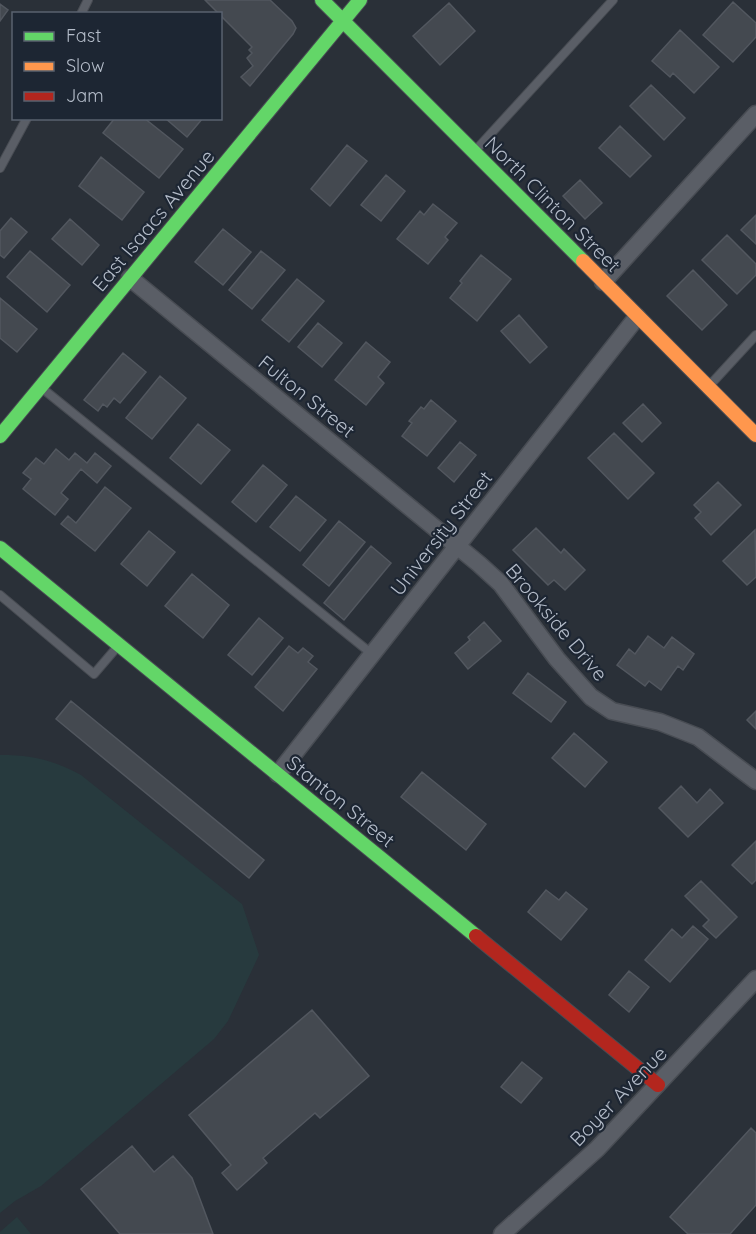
<svg xmlns="http://www.w3.org/2000/svg" width="756" height="1234" font-family="Quicksand,sans-serif">
<style>
.green{fill:#273a3e}
.building{fill:#444950;stroke:#52575f;stroke-width:1.5}
.lines{fill:none;stroke-linecap:round;stroke-linejoin:round}
.lane-casing{stroke:#484c53;stroke-width:10}
.street-casing{stroke:#484c53;stroke-width:19}
.fast-casing{stroke:#484c53;stroke-width:16}
.slow-casing{stroke:#484c53;stroke-width:16}
.jam-casing{stroke:#484c53;stroke-width:16}
.lane{stroke:#5a5e66;stroke-width:8}
.street{stroke:#5a5e66;stroke-width:16}
.fast{stroke:#63d668;stroke-width:14}
.slow{stroke:#ff974d;stroke-width:14}
.jam{stroke:#b3261e;stroke-width:14}
.labels{text-anchor:middle;dominant-baseline:central;stroke-width:4.5;stroke-linejoin:round;paint-order:stroke}
.street-label{font-size:20px;fill:#b4bcc9;stroke:#1d2633}
</style>
<rect width="100%" height="100%" fill="#2a3038"/>
<path class="green" d="M0 755C32 755 53 760 81 775L242 904 259 955 228 1021 214 1039 41 1186 15 1201 0 1213Z
M17 1217 31 1234H0V1232Z"/>
<path class="building" d="M205 0H270L292 21 296 28 293 34 250 86 241 77 253 66 247 58 252 53 249 50 252 47Z
M733 2 756 23V37L733 62 703 35Z
M449 3 475 31 440 65 413 36Z
M0 4 8 10 0 21Z
M680 30 719 67 694 93 673 73 670 77 652 61Z
M651 85 685 118 664 140 630 106Z
M115 118H144L183 149 159 178 103 133Z
M165 118H203L187 137Z
M620 126 651 156 630 177 599 148Z
M347 145 367 161 330 206 311 189Z
M101 157 144 192 122 220 79 186Z
M386 175 405 191 381 221 361 205Z
M580 180 602 203 585 219 563 196Z
M433 204 457 223 445 237 448 240 428 264 397 239 420 211 424 215Z
M756 215V244L741 230Z
M11 218 27 232 4 258 0 255V231Z
M70 219 99 245 82 265 52 239Z
M223 229 251 252 223 285 195 262Z
M727 235 756 264V275L737 294 702 260Z
M30 251 70 285 47 312 7 277Z
M261 251 285 270 252 309 229 290Z
M481 255 511 279 477 321 450 298 462 283 460 281Z
M693 270 727 305 702 330 667 296Z
M297 279 324 301 289 342 262 320Z
M0 298 37 329 17 352 0 338Z
M519 315 547 347 530 363 501 331Z
M318 323 342 343 322 367 298 347Z
M366 342 390 362 378 377 384 383 366 405 335 380Z
M123 353 146 372 120 403 114 398 107 407 103 404 98 411 84 400Z
M160 376 186 398 152 439 126 418Z
M431 400 456 421 427 456 402 436 412 423 409 421 421 407 424 409Z
M643 404 661 423 642 442 623 423Z
M198 424 230 450 201 484 170 458Z
M614 433 654 473 628 499 588 458Z
M460 442 476 455 454 482 438 468Z
M56 449 69 460 75 453 87 463 95 453 111 466 97 483 81 469 61 493 68 499 55 515 23 489 31 479 23 473 36 458 44 464Z
M263 465 287 485 256 522 232 502Z
M718 482 741 505 711 535 695 518 701 512 694 505Z
M105 487 131 508 95 551 61 524 68 516 76 523Z
M296 496 326 520 300 551 270 527Z
M339 521 365 542 329 586 303 565Z
M536 528 561 553 564 549 585 570 565 590 554 580 548 585 513 550Z
M755 530 756 577 747 585 723 561Z
M149 531 175 552 147 586 121 564Z
M371 546 391 563 344 620 324 603Z
M192 574 229 605 203 638 165 606Z
M259 618 283 638 252 675 228 655Z
M484 622 501 641 468 669 455 653 470 640 468 637Z
M648 636 664 648 672 637 694 654 683 670 678 666 661 690 649 681 645 686 617 665 629 649 635 654Z
M289 646 298 653 303 648 313 656 308 662 317 669 283 711 255 687Z
M528 673 566 702 551 722 513 693Z
M71 701 264 860 249 878 56 719Z
M756 711V729L747 720Z
M574 733 607 762 585 787 552 758Z
M422 772 486 824 466 850 401 797Z
M681 786 697 803 710 789 723 803 688 837 659 808Z
M756 841V880L752 884 732 865Z
M701 881 737 917 716 938 703 926 709 920 685 896Z
M546 890 559 900 566 892 587 909 561 940 528 912Z
M693 926 708 939 670 982 645 960 672 929 682 938Z
M629 971 649 987 629 1012 609 995Z
M312 1010 369 1076 320 1118 315 1113 263 1158 267 1163 237 1190 222 1173 231 1165 189 1115Z
M522 1062 542 1078 521 1103 501 1087Z
M751 1128 756 1133V1205L730 1234H688L670 1217Z
M132 1146 154 1172 173 1156 192 1178 213 1234H120L81 1189Z"/>
<g class="lines">
<g class="lane-casing">
<path id="lane" d="M81 14 88 0
M474 152 613 0
M0 168 27 118
M710 385 756 335
M43 389 372 654
M0 595 94 674 118 646"/>
</g>
<g class="street-casing">
<path id="street" d="M130 278 479 564 501 584 557 659 591 697 612 711 660 722 698 737 756 781
M603 282 756 114
M278 774 637 317
M502 1234 597 1149 756 979"/>
</g>
<g class="fast-casing">
<path id="fast" d="M322 0 583 261
M0 436 360 0
M0 548 476 936"/>
</g>
<g class="slow-casing">
<path id="slow" d="M583 261 756 435"/>
</g>
<g class="jam-casing">
<path id="jam" d="M476 936 658 1085"/>
</g>
<use href="#lane" class="lane"/>
<use href="#street" class="street"/>
<use href="#fast" class="fast"/>
<use href="#slow" class="slow"/>
<use href="#jam" class="jam"/>
</g>
<g class="labels">
<g class="street-label">
<text transform="translate(553 204) rotate(45)">North Clinton Street</text>
<text transform="translate(153 220) rotate(-50)">East Isaacs Avenue</text>
<text transform="translate(307 396) rotate(39)">Fulton Street</text>
<text transform="translate(441 533) rotate(-52)">University Street</text>
<text transform="translate(557 622) rotate(50)">Brookside Drive</text>
<text transform="translate(341 801) rotate(39)">Stanton Street</text>
<text transform="translate(618 1096) rotate(-46)">Boyer Avenue</text>
</g>
</g>
<rect x="12" y="12" width="210" height="108" fill="#1d2633" stroke="#59626f" stroke-width="1.5"/>
<rect x="24" y="32" width="30" height="9" fill="#63d668" stroke="#59626f" stroke-width="1.5"/>
<text x="66" y="42" font-size="18" fill="#b4bcc9">Fast</text>
<rect x="24" y="62" width="30" height="9" fill="#ff974d" stroke="#59626f" stroke-width="1.5"/>
<text x="66" y="72" font-size="18" fill="#b4bcc9">Slow</text>
<rect x="24" y="92" width="30" height="9" fill="#b3261e" stroke="#59626f" stroke-width="1.5"/>
<text x="66" y="102" font-size="18" fill="#b4bcc9">Jam</text>
</svg>
